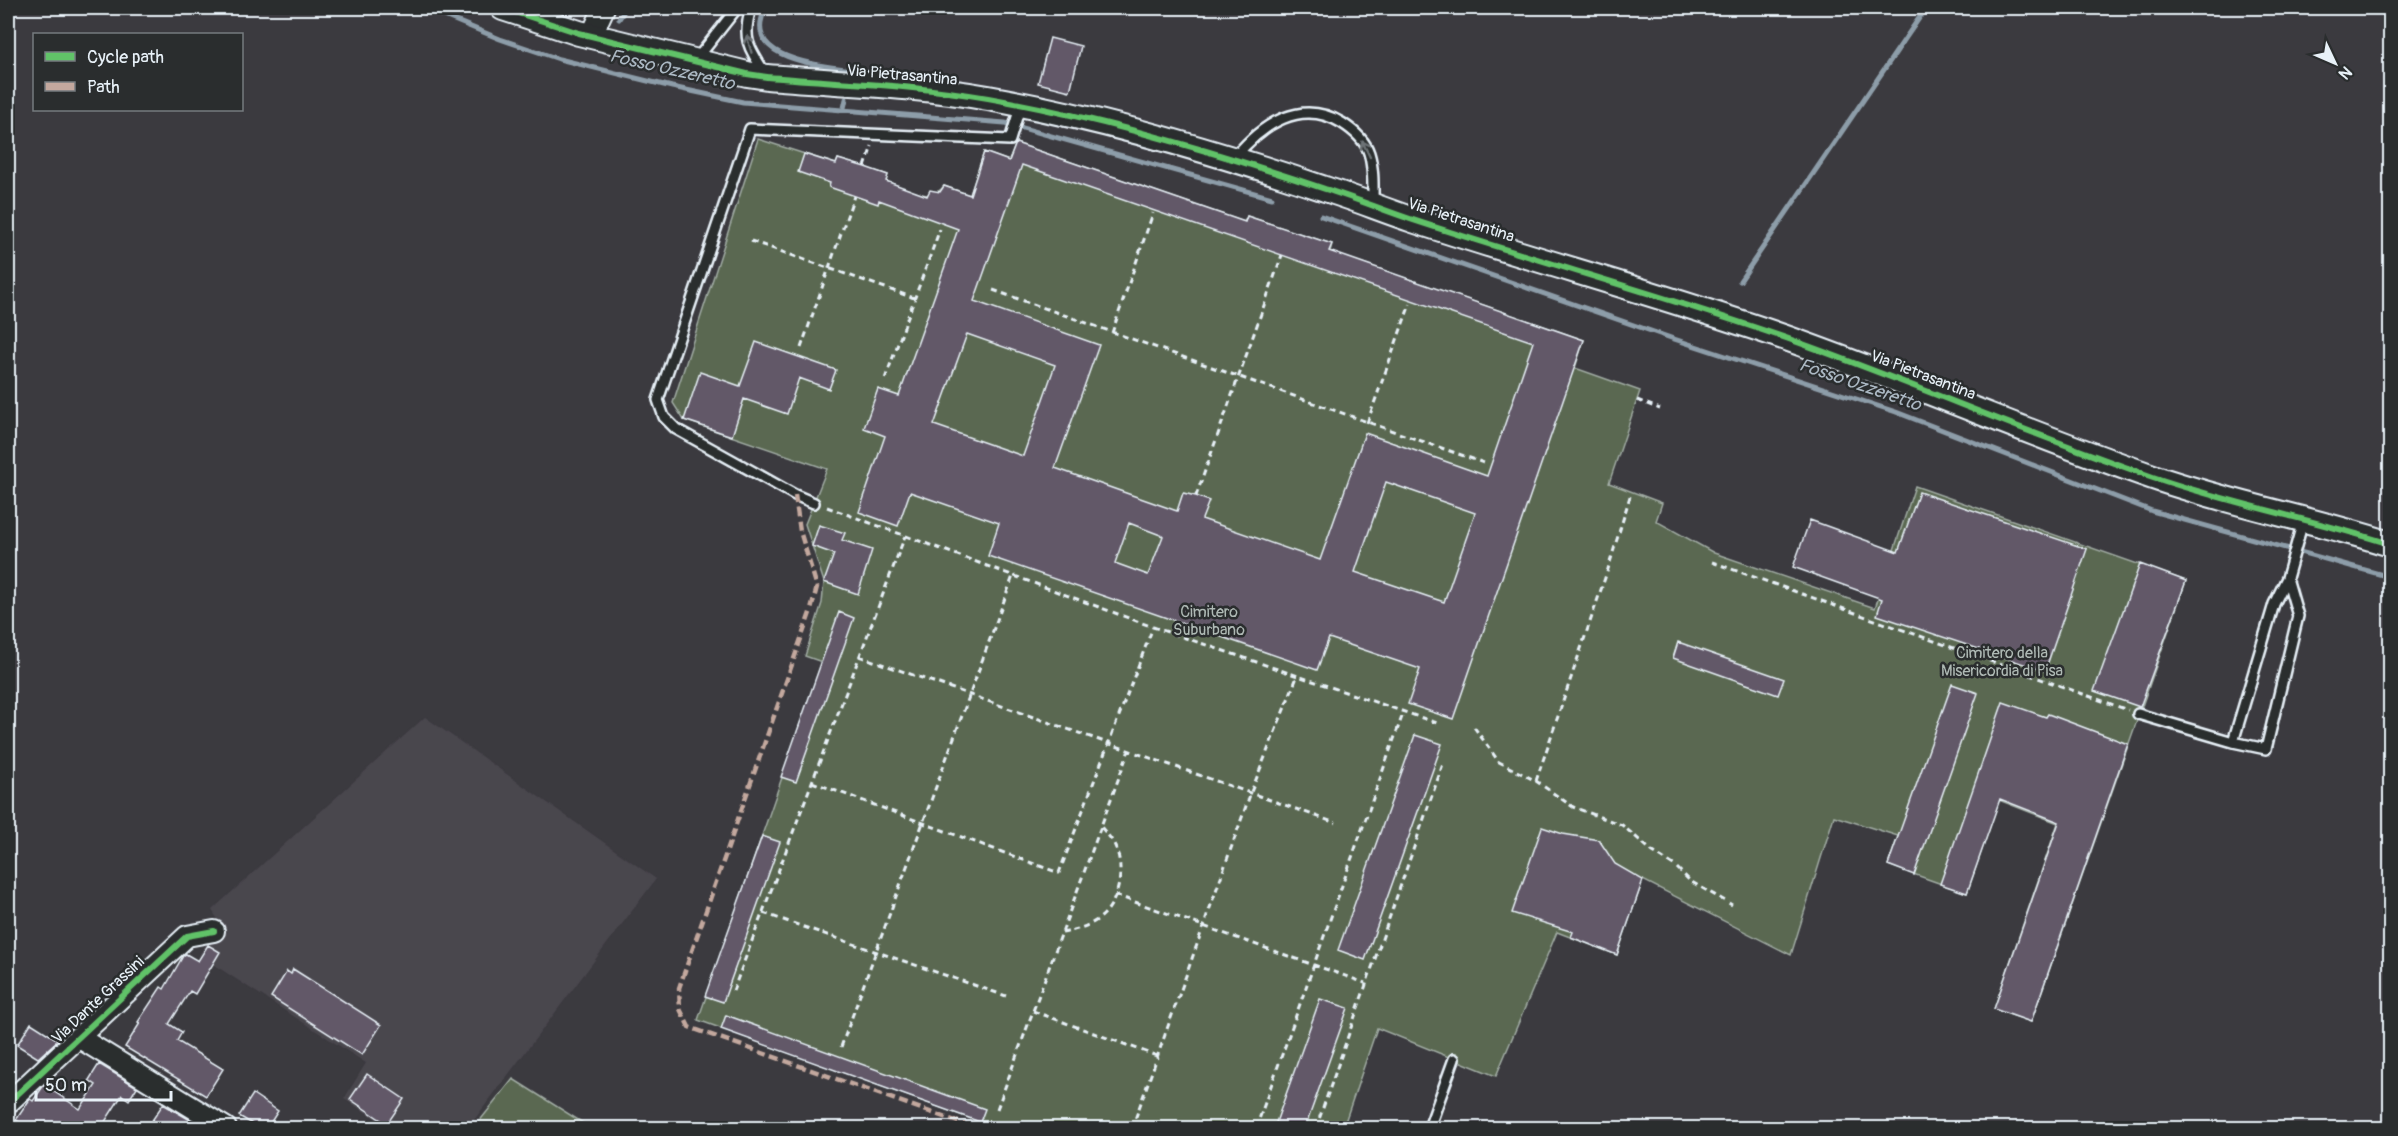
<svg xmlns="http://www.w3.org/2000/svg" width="2398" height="1136" font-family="Pangolin,sans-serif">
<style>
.built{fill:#4a464e}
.green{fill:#5a6851;stroke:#a1aca4;stroke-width:1.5}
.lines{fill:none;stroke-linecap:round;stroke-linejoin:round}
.stream{stroke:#8d9da9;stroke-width:5}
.building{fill:#625867;stroke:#e8f1f8;stroke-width:1.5;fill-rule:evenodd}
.service-casing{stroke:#e8f1f8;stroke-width:14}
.minor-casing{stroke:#e8f1f8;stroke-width:24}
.tertiary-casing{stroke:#e8f1f8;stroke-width:28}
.path{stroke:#e8f1f8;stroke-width:3;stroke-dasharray:6 4.5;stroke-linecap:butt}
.service{stroke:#2a2d2e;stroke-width:9}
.minor{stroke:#2a2d2e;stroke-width:20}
.tertiary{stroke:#2a2d2e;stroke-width:24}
.quiet{stroke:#c3a89e;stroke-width:4.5;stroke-dasharray:9 4.5;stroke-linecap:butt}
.cycleway-casing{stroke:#2a2d2e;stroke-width:10}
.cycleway{stroke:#61c268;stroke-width:6}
.oneway{stroke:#6c7275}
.labels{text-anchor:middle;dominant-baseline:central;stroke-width:5;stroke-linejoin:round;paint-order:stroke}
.street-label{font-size:16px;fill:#e8f1f8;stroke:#2a2d2e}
.park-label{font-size:16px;fill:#afbab5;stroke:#2a2d2e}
.water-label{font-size:18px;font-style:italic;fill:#acb9c4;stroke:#2a2d2e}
</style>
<rect width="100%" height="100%" fill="#3b3a3f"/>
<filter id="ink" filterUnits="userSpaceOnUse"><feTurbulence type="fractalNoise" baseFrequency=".0167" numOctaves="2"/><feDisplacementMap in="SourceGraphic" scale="12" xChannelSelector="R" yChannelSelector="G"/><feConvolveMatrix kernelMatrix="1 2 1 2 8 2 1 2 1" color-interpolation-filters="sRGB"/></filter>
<g filter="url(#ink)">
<path class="built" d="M425 717 656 879 468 1128H391L344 1099 366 1063 199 955 220 923 212 910Z"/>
<path class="green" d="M758 139 836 164 838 159 888 175 886 181C904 188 930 205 944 186L970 195 984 152 1009 161 1016 143 1244 222 1247 216 1332 244 1330 252 1584 340 1575 368 1640 391 1609 483 1662 503 1656 521 1714 553 1875 608 1915 486 2186 581 2031 1022 1994 1009 2058 823 1999 800 1967 893 1888 865 1898 836 1834 816 1791 955 1643 880 1617 955 1557 932 1496 1076 1377 1028 1343 1128H997L698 1020 822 662 805 656 822 603 824 582 805 524 827 469 684 420 673 403Z
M513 1079 591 1128H474Z"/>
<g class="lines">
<path class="stream" d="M425 8 500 39 559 59 672 87 743 102 1005 123 1272 198
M766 8C739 59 820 65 851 70
M619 19 626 8
M844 108 846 99
M1321 216 1671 338 1896 412 2152 511 2390 577
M1740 281 1926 8"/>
</g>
<path class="building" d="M1050 38 1081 46 1070 91 1038 83Z
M1016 143 1245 222 1247 216 1332 244 1329 251 1584 340 1453 719 1408 704 1420 669 1329 638 1317 670 988 556 999 523 910 492 898 526 859 512 885 436 864 428 878 389 899 396 958 229 879 200 878 204 829 187 830 183 798 172 804 154 836 164 838 159 865 167 888 175 886 181 927 196 930 190 940 192 944 186 970 195 984 152 1009 161ZM1022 165 1533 342 1487 476 1365 433 1320 560 1202 519 1209 501 1196 496 1183 493 1177 511 1055 468 1099 345 974 301ZM967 334 1055 365 1023 456 934 425ZM1386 482 1475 513 1444 602 1355 572ZM1129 523 1163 536 1148 575 1115 563Z
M756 342 836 370 829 389 799 378 787 414 744 399 732 436 684 420 700 372 740 386Z
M1919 492 2087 549 2045 671 1877 615 1882 599 1793 567 1810 520 1898 552Z
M819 525 845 533 842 540 872 550 858 594 824 582 834 554 812 546Z
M2140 564 2186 581 2140 707 2094 691Z
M839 612 854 618 796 782 781 777Z
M1678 642 1784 679 1778 695 1673 658Z
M1952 684 1978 693 1914 875 1888 865Z
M2003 702 2046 717 2048 714 2128 744 2031 1022 1994 1009 2059 822 2000 799 1967 893 1940 884Z
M1415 735 1442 744 1365 960 1338 950Z
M1542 827 1563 834 1599 840 1615 864 1643 880 1617 955 1571 937 1573 932 1512 913Z
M762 836 780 842 723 1002 705 996Z
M208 945 220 952 195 994 190 991 169 1024 182 1032 177 1041 223 1069 206 1096 125 1047 140 1023 138 1022 161 987 164 989 183 956 186 954 198 961Z
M293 969 381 1025 362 1055 271 997 287 971 291 974Z
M1320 999 1348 1008 1305 1128H1274Z
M726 1015 985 1109 980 1122 721 1029Z
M31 1023 58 1040 38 1058 17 1045Z
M99 1064 137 1087 129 1100 122 1095 101 1128H29L16 1120 30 1099 33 1101 44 1085 80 1109 96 1085 89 1080Z
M367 1074 404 1099 387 1124 350 1099Z
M253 1094 278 1111 267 1128H259L239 1116Z
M163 1104 204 1128H161L151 1122Z"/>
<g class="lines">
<g class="service-casing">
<path id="service" d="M751 8C742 38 748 47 765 73
M696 60 737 8
M1235 157C1262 124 1301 98 1342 123 1353 130 1365 140 1369 153 1374 169 1373 188 1373 204
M814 503 795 495 676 429 664 417 658 400 750 129 1010 140 1021 104
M2138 714 2233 742 2266 749 2298 616 2287 578
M2233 742 2274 604 2287 578 2303 521
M1429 1128 1454 1059"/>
</g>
<g class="minor-casing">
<path id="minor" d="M591 36 604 8
M78 1037 226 1128
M8 1103 187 936 214 931"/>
</g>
<g class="tertiary-casing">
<path id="tertiary" d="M503 8 579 33 747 74 767 77C841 83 916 85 988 98 1101 118 1216 152 1325 189 1354 198 1383 210 1413 220 1537 261 1663 295 1786 338 1910 382 2029 434 2153 477 2231 504 2312 519 2390 544"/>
</g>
<path class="path" d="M865 167 872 146
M751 241 914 298
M993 290 1484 463
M1112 333 1153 213
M801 348 854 196
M885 379 940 229
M1637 400 1660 409
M1367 423 1410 304
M1196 496 1282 255
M827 507 1153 627 1440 724
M1712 562 2128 710
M859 656 1336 823
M1474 727 1499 762 1536 781 1573 807 1622 825 1653 852 1675 866 1690 881 1732 905
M1536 781 1608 569 1631 493
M812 782 1059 873 1153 627
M1115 895 1365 983
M763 913 1006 996
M1062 933C1076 930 1090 926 1101 917 1120 901 1125 867 1115 846 1112 839 1106 833 1101 827
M733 991 905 536
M1033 1011 1157 1056
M841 1047 1013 576
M997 1109 1129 750
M1132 1128 1251 792 1297 677
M1256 1128 1404 711
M1316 1128 1443 764"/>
<use href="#service" class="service"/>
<use href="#minor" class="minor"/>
<use href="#tertiary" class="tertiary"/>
<path class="quiet" d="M795 495 800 531 817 587 811 610 679 988 680 1009 689 1027 975 1128"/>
<g class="cycleway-casing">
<path id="cycleway" d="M503 8 579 33 747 74 767 77C841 83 916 85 988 98 1101 118 1216 152 1325 189 1354 198 1383 210 1413 220 1537 261 1663 295 1786 338 1910 382 2029 434 2153 477 2231 504 2312 519 2390 544
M8 1103 187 936 214 931"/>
</g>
<use href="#cycleway" class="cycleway"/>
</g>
<defs><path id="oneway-shaft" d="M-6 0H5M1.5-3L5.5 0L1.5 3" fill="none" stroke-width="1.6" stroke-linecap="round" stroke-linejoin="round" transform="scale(1.5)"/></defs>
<g class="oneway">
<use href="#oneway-shaft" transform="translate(749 44) rotate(-106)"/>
<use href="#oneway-shaft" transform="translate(1366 149) rotate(-116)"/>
</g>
</g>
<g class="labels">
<g class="street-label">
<text transform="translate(902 75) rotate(5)">Via Pietrasantina</text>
<text transform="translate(1461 220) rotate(18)">Via Pietrasantina</text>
<text transform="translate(1923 375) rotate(21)">Via Pietrasantina</text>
<text transform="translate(98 1000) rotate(-43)">Via Dante Grassini</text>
</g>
<g class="park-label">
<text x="1209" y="612">Cimitero<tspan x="1209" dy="18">Suburbano</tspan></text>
<text x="2002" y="653">Cimitero della<tspan x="2002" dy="18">Misericordia di Pisa</tspan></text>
</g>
<g class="water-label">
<text transform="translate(672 70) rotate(13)">Fosso Ozzeretto</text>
<text transform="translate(1860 385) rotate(19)">Fosso Ozzeretto</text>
</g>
</g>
<rect width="2398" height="1136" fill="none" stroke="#2a2d2e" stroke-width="30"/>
<rect x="15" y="15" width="2368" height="1106" fill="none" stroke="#e8f1f8" stroke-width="2" filter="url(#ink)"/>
<rect x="33" y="33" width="210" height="78" fill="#2a2d2e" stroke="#767b7f" stroke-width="1.5"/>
<rect x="45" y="52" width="30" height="9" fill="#61c268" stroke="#767b7f" stroke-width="1.5"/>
<text x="87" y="63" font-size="18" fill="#e8f1f8">Cycle path</text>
<rect x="45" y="82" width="30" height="9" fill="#c3a89e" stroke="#767b7f" stroke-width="1.5"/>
<text x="87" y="93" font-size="18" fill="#e8f1f8">Path</text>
<g transform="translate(2335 63) rotate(134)" stroke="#2a2d2e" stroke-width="4.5" paint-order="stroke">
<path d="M0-4.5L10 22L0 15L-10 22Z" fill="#e8f1f8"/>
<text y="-9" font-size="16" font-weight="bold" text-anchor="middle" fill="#e8f1f8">N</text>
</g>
<path d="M36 1091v9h135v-9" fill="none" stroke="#e8f1f8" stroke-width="3"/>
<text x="45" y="1091" font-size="18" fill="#e8f1f8" stroke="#2a2d2e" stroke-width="4.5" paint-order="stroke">50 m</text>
</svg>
